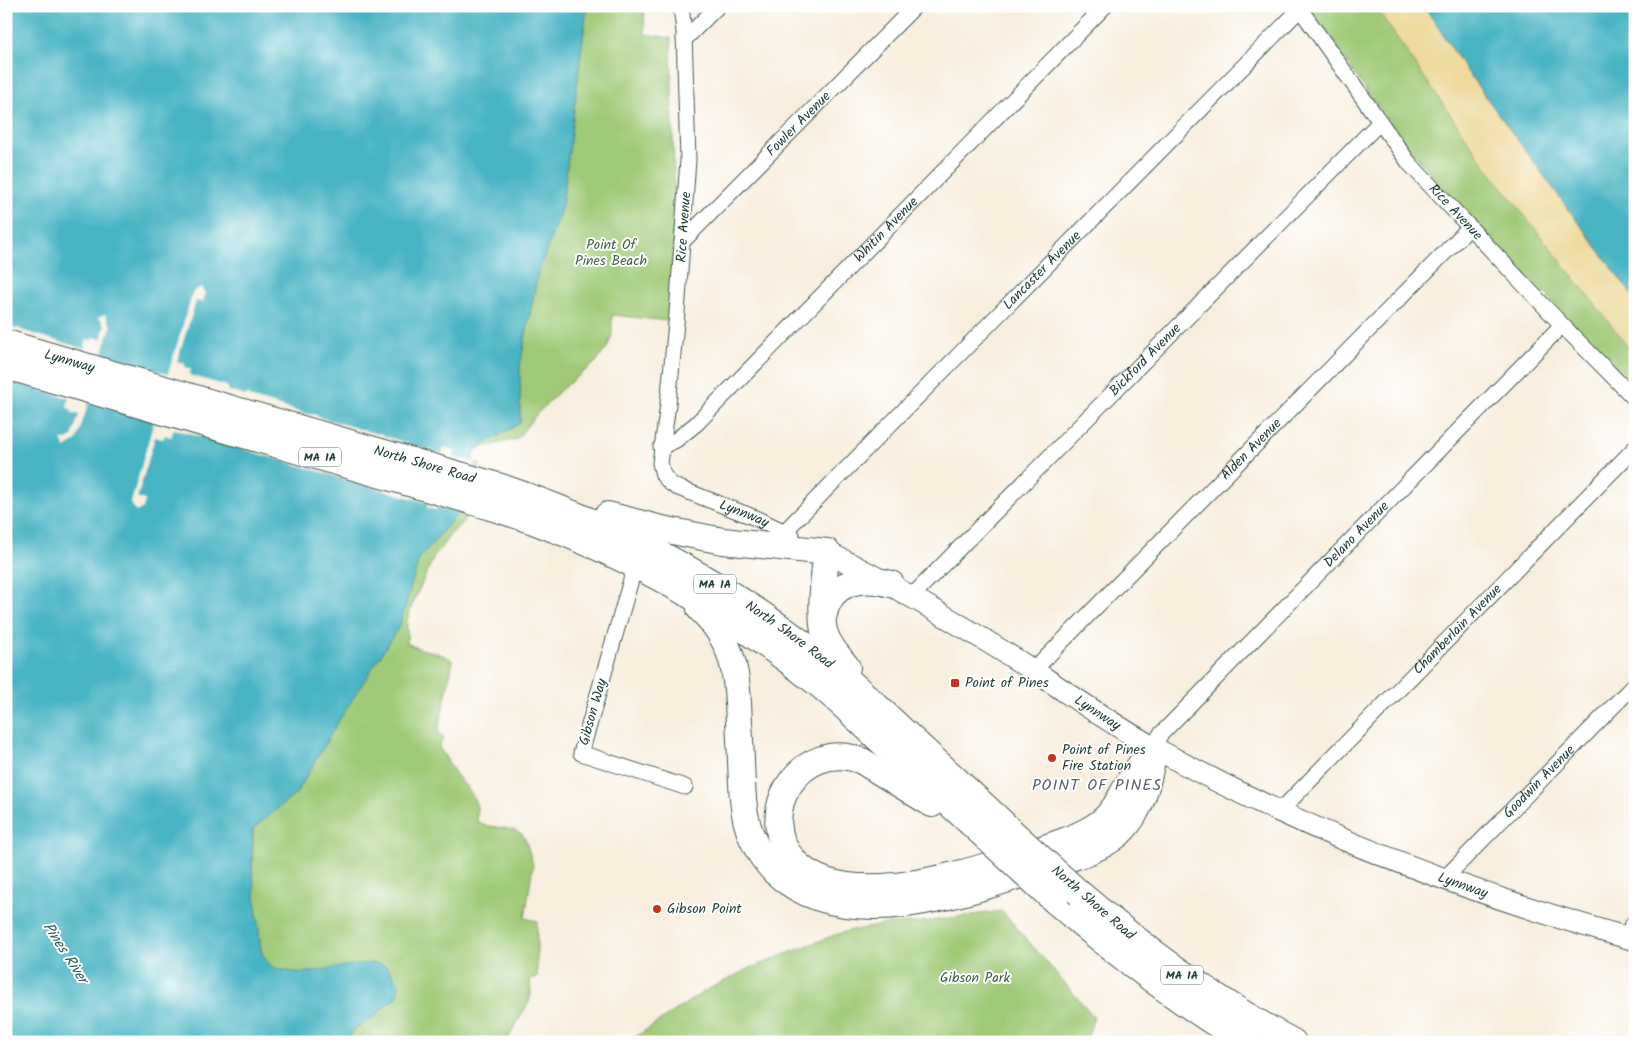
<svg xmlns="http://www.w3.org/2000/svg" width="1641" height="1048" font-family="Kalam,sans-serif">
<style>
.green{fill:#9fc976;stroke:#5f8355}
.sand{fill:#eeda9e;stroke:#868c69}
.water{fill:#47b4c3;stroke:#33787c}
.pier{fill:#f8eede}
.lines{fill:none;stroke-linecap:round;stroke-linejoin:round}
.minor-casing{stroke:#40584e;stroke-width:17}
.secondary-casing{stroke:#40584e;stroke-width:23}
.trunk-casing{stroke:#40584e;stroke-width:28}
.minor{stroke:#fff;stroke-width:15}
.secondary{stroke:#fff;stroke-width:21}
.trunk{stroke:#fff;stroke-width:26}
.trunk-bridge-casing{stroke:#40584e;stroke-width:28;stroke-linecap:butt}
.trunk-bridge{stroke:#fff;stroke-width:26}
.poi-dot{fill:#c8321e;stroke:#fff;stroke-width:2}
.labels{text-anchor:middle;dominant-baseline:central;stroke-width:4;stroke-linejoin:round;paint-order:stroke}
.shield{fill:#fff;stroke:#627771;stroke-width:1}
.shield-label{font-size:12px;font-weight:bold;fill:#1f3d34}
.street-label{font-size:14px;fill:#1f3d34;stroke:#fff}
.park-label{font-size:14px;fill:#3f6044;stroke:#fff}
.poi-label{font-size:14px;fill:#1f3d34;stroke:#fff;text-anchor:start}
.water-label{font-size:15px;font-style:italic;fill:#2b615f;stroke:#fff}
.quarter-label{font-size:16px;letter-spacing:1px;fill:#59616d;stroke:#fff}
</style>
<rect width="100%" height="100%" fill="#fff"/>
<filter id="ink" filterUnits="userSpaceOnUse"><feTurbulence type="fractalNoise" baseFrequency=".02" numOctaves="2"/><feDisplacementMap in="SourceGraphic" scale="10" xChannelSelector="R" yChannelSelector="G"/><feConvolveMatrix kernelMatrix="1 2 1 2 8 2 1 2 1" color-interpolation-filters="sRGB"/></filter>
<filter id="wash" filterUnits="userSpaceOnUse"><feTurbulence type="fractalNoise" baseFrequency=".0096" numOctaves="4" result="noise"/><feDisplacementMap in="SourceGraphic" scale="20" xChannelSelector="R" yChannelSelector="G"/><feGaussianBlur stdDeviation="1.12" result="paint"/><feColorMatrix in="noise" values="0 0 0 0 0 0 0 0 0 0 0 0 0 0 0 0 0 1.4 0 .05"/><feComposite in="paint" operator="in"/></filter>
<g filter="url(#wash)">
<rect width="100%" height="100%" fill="#f8eede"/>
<path class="green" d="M587 6H644L645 34 671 38 675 226 668 321 612 315V335L607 348 595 363 563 388 535 416 517 439 476 449 520 423V365L537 277 562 206Z
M1309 6H1424L1466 70 1635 299V386L1446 192 1408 147 1362 85Z
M456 458 480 464 464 521 451 534 434 557 412 605 407 621V643C421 652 442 651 453 661L438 732 444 737 439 747 455 773 472 794 477 806V821L484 825 514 830 522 834 526 841 533 865 525 918 537 921V977L530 979 531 994 529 1002 506 1042H343L357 1027 376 1016 387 1004 397 997 380 964C348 960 316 979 284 970 280 969 275 969 272 967 267 964 264 957 261 951L252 867 254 814Z
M1002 911 1094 1017 1086 1042H628L705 991 748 969 832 936 848 931 890 924 915 923Z"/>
<path class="sand" d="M1375 6H1424L1466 70 1635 299V355L1488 169Z"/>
<path class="water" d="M6 6H587L562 206 537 277 520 365V423L476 449 459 512 419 559 400 625 338 722 297 793 253 829 252 867 261 951 266 960 272 967 288 971 304 973 351 965 373 963 380 964 388 968 399 984 397 997 387 1004 376 1016 357 1027 343 1042H6Z
M1424 6H1635V299L1466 70Z"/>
<path class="pier" d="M201 287 205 294 203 302 196 301 177 361 185 364V367L191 369 189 375 227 386 229 391 246 396V394L252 398 311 415 312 414 318 416V417L377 434 378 433 384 435V436L442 454 444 447 455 451 453 457 475 462 461 512 438 506 436 510 427 508 428 503 174 429 171 437 165 435 163 439 155 437 137 498 145 500 143 508 136 512 131 503 154 421 89 402 76 441 65 448 61 440H67L72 437 79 415 71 412 72 409 67 408 69 398 6 380V326L17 329 18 328 24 331 84 349 87 339 92 340 93 337 101 339 105 326 101 319 97 318 105 314 111 326 102 355 168 374 193 292Z"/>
</g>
<g filter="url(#ink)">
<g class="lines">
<g class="minor-casing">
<g id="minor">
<path id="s1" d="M681 6 684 32 688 160 677 313 668 404 660 463 663 475 670 483 676 487 753 517 792 535"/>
<path id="s2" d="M1298 6 1409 163 1562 325 1635 399"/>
<path d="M684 40 718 6"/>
<path id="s3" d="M682 242 915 6"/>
<path id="s4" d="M661 447 676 440 696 424 1105 6"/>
<path id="s5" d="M785 531 1300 9"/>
<path d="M635 566 581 753 685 787"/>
<path id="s6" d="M912 596 1380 122"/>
<path id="s7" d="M1033 671 1470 227"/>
<path id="s8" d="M1154 748 1160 735 1562 325"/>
<path id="s9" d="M1280 811 1635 448"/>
<path id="s10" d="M1444 879 1635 684"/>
<path d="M1625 937 1635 921"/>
</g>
</g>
<g class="secondary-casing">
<g id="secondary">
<path id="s11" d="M827 552C898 587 965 627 1031 669 1071 695 1111 724 1153 747 1304 832 1468 893 1635 940"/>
</g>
</g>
<g class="trunk-casing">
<g id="trunk">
<path id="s12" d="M6 343 501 487C619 527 722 580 820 657 849 679 875 705 902 730 938 763 974 796 1010 830"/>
<path d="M6 366 471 501C493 508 514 514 536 522 637 559 732 615 816 682 839 700 859 721 880 740 917 774 953 807 989 840"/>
<path d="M608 515 662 529 723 541 827 552C824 571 820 612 824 631 828 645 838 656 847 667"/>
<path d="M700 609C736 643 737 677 739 723 741 748 741 774 743 799 745 827 756 853 776 873 848 939 978 890 1058 862 1077 856 1100 849 1116 836 1142 815 1149 779 1154 748"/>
<path d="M824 614C831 581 862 576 891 584"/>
<path d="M932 804 862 761C801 736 751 816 795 862 843 913 961 874 1017 857 1043 848 1079 839 1101 822 1115 811 1122 794 1131 779 1136 770 1143 762 1149 754"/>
<path d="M1080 894C1147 951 1216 1001 1293 1042"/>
<path d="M1055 901C1115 953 1177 1002 1246 1042"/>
</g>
</g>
<use href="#minor" class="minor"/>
<use href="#secondary" class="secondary"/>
<use href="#trunk" class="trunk"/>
<g class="trunk-bridge-casing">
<path id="trunk-bridge" d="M1010 830 1080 894
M989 840 1055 901"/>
</g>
<use href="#trunk-bridge" class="trunk-bridge"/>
</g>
</g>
<g class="poi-dot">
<rect x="950" y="678" width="10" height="10" rx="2.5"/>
<circle cx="1052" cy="758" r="5"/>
<circle cx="657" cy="909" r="5"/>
</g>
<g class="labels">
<g class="shield">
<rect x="299" y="447.5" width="42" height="19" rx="4"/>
<rect x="694" y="574.5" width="42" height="19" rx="4"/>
<rect x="1161" y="965.5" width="42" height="19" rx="4"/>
</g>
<g class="shield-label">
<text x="320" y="457">MA 1A</text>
<text x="715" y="584">MA 1A</text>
<text x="1182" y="975">MA 1A</text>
</g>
<g class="street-label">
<text stroke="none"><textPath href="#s3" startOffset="166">Fowler Avenue</textPath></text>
<text stroke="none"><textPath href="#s2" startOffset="260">Rice Avenue</textPath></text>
<text transform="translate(684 227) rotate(-86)">Rice Avenue</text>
<text stroke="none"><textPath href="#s4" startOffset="314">Whitin Avenue</textPath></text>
<text stroke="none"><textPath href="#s5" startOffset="366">Lancaster Avenue</textPath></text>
<text stroke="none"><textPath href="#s6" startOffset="332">Bickford Avenue</textPath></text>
<text stroke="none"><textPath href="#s12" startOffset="66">Lynnway</textPath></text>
<text stroke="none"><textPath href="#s7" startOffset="311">Alden Avenue</textPath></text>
<text stroke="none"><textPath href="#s12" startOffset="436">North Shore Road</textPath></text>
<text stroke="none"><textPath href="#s1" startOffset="562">Lynnway</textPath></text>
<text stroke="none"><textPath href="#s8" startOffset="295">Delano Avenue</textPath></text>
<text stroke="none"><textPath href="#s9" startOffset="254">Chamberlain Avenue</textPath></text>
<text stroke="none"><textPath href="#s12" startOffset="841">North Shore Road</textPath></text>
<text transform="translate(593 712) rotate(-74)">Gibson Way</text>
<text stroke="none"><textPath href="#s11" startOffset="315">Lynnway</textPath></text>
<text stroke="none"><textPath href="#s10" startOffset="136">Goodwin Avenue</textPath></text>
<text stroke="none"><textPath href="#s11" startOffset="720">Lynnway</textPath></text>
<text transform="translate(1093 903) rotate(41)">North Shore Road</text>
</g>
<g class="park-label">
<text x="611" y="245">Point Of<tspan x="611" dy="16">Pines Beach</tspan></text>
<text x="975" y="978">Gibson Park</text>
</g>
<g class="poi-label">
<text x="965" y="683">Point of Pines</text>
<text x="1062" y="750">Point of Pines<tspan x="1062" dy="16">Fire Station</tspan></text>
<text x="667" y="909">Gibson Point</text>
</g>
<g class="water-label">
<text transform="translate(65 953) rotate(57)">Pines River</text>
</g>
<g class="quarter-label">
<text x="1097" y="785">POINT OF PINES</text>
</g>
</g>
<rect width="1641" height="1048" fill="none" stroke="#fff" stroke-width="25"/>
</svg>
